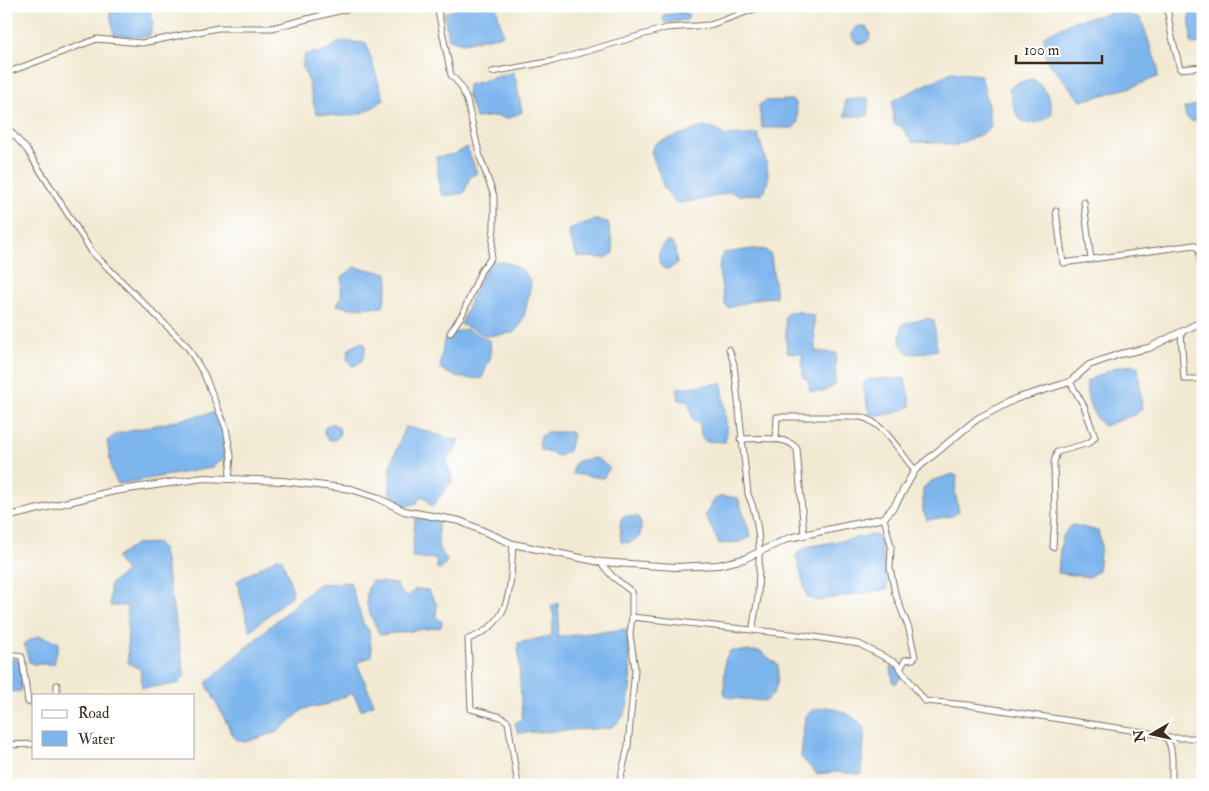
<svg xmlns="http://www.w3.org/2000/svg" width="1209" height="791" font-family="'IM FELL Double Pica',serif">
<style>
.water{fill:#7db5ed;stroke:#5c7086}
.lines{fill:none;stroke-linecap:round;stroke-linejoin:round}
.minor-casing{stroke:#7b6d5d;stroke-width:7}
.tertiary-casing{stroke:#7b6d5d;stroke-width:8}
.minor{stroke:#fff;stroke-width:5}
.tertiary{stroke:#fff;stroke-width:6}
</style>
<rect width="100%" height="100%" fill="#fff"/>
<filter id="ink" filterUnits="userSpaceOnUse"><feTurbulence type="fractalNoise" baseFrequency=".02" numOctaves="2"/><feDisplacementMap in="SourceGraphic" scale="10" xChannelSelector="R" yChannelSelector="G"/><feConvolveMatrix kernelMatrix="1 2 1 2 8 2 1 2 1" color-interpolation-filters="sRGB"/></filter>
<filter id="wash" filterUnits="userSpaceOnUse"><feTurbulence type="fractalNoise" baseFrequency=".0096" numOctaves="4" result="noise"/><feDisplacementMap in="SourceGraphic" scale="20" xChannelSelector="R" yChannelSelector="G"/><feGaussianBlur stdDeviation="1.12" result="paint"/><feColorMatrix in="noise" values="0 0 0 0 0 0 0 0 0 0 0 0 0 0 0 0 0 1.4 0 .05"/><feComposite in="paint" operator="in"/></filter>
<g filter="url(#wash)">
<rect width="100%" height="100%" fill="#f2e9d2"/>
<path class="water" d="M109 6H149L153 23 150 35 142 37 114 35Z
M466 6H496L503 35 463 43 449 39 444 13Z
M1189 6H1203V43L1191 44Z
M1120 11 1141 19 1158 68 1157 77 1132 87 1081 101 1046 59 1044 36 1073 21Z
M685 12 689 15 687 20 665 23 663 20 664 15Z
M852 35a9 9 0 1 1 18 0a9 9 0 1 1-18 0Z
M341 41 366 43 384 100C358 119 347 118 316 113L307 77 302 67 305 54 324 52Z
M514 72 522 112 506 119 498 116 476 118 467 95 468 85Z
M952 72 980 75C985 84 989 114 991 126L984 133 954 146 943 143 912 142 901 126 894 124 892 101Z
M1032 79C1046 87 1050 97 1052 113 1047 119 1043 121 1035 123 1015 128 1014 103 1009 89L1017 83Z
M868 98V116H845V100Z
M791 100 796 103 798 123 793 128H762L759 105 766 101Z
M1203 103V120L1191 121 1186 117 1184 108Z
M702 127 714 128 725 136 758 134C762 152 776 179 762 194L740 195 730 192 701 200 676 203 664 188 651 151 656 143Z
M467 147 477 173 470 177 464 193 444 196 441 194 436 157 455 154Z
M595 220 608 222 614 253 606 258 577 257 568 231 579 225Z
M666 242H671L675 249 677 264 668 269 663 268C656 261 658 248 666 242Z
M753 249 766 250 771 255 776 297 761 298 728 308 725 305 719 271 720 260 724 253Z
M495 261C511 262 526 268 531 284L525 313 520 326 513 333 486 336 461 324C468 308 480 269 495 261Z
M355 267 387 273 388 284 383 307 348 308 337 305 341 297 342 277Z
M797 311 814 316 815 351 836 353 835 385 823 392 810 391 808 379 803 377 802 354 787 352 785 317 788 312Z
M928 318 934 321 937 350 917 354 908 353 900 343 902 324Z
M466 329 490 341 491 356 482 378C467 380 451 377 440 368L444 340 456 332Z
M362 342 365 344C366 353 363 365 352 366L347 359 349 349Z
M1133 365 1138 367 1142 409 1136 414 1104 426C1092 417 1085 397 1087 381L1117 367Z
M887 378 905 379 911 406C897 413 886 417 869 414L863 386 866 380Z
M722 383 727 431 725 442 704 441 701 436 700 425 693 420 688 400H679L677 388Z
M216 412 220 416 228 455 211 468 118 484 112 472 107 441 116 434Z
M324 432a8 8 0 1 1 16 0a8 8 0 1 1-16 0Z
M405 427 423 430 453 440 459 439 455 453 448 456C445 470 452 472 452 481L432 507 425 497H420L417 503 404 507 390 495V467Z
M547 432H570L573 434 569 451 559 456 541 450 539 445 541 436Z
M596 458 610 468 603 478 573 474V467L577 461Z
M953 474 957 476 955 492 959 511 952 516 927 520 923 511V488L931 481Z
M722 496 738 498 751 537 739 542 719 544 705 515 715 499Z
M628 516 638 517 641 524 640 536 630 543 621 542 620 525 622 517Z
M415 519H438V546L447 560 441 570 437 568 436 559 412 557Z
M1073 525 1098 531 1101 544 1098 571 1089 577 1058 573C1060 558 1058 532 1073 525Z
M872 535 879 536 888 589 816 601 807 597 796 555 806 547Z
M158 543 163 550 185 676 178 684 142 688 140 669 128 663 127 606H110V584L126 572 116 558 135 544Z
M277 558 282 559 293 591 291 596 250 631 237 581Z
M372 581 396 584 400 592 407 597 416 589 428 590 437 605 436 617 442 622 441 627 380 635C372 618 359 599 372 581Z
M350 582 363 623 369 631 372 656 357 663 374 704 361 710 353 693 327 704 304 709 277 732 245 742 235 739 206 683 318 584Z
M558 603 559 618 557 637 626 629C629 654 636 696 622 718 619 722 614 725 610 728L518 733 515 723 522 719 518 643 551 636 554 617 551 606Z
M39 636 59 642 54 664H33L29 662 24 643Z
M730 651H760L778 665C778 679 778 692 766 701L731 698 724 694 725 660Z
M17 659 20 662 21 691 6 692V659Z
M891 667 900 670 902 675 897 683H893Z
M826 707C841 709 855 717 865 728L861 774 834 772 817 774 801 757 805 716 813 710Z"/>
</g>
<g filter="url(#ink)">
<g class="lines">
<g class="minor-casing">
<path id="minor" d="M437 6 451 75 461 86 467 101 480 157 494 196V227L491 258 481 271 463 313 450 333
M760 6H770
M1167 6 1171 33 1180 69 1203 67
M492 72 553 61 666 28 710 25 760 7
M6 73 97 39 142 43 218 28H272L358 6
M6 126 27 150 92 252 187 346 204 374 226 428 231 456 229 479
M1084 202 1091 260
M1056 211 1063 263 1194 245 1199 250 1203 287
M1181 332 1184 379H1203
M729 349 734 364 748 494C763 528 759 560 758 596 757 608 753 618 753 630
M740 439C757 439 787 435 797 449L804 535
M776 440 777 417H861C885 423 899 452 915 470
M884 518 891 546 890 568 895 593 909 629 915 657 913 659 905 660 901 668
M513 544C510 584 514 624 468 639L471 709 501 717 508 722 518 785
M1053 547 1055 516 1054 462 1057 452 1089 443 1095 437 1084 406 1070 382
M600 562 612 576 632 592V617
M6 655H17L22 657 28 702
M57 685V695
M1167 738H1203
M6 745 34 744
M619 785 628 746 635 669 630 634 632 617 808 636 859 644 896 663 925 701 968 705 1163 735C1176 744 1171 771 1172 785"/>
</g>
<g class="tertiary-casing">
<path id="tertiary" d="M6 517 114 491 204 478 282 481 351 489 376 497 404 511 460 521 513 544 600 562 675 567 718 565 744 559 789 538 884 518 895 505 915 470 977 419 1015 399 1070 382 1089 365 1120 354 1149 348 1203 321"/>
</g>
<use href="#minor" class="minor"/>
<use href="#tertiary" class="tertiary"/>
</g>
</g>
<rect width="1209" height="791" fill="none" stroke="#fff" stroke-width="25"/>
<rect x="32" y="694" width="162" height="65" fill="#ffffff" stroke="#b1aaa5"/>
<rect x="42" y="710" width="25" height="8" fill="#ffffff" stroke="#b1aaa5"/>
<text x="78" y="718" font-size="15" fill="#3b2a1e">Road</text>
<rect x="42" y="731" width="25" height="15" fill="#7db5ed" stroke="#b1aaa5"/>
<text x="78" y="744" font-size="15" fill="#3b2a1e">Water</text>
<g transform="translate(1152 734) rotate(261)" stroke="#ffffff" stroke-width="4" paint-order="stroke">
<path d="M0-4L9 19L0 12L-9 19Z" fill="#3b2a1e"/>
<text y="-8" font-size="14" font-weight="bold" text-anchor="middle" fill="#3b2a1e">N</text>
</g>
<path d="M1016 55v8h86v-8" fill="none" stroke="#3b2a1e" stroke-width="2.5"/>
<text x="1024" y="55" font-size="15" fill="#3b2a1e" stroke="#ffffff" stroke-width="4" paint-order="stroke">100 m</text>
</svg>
